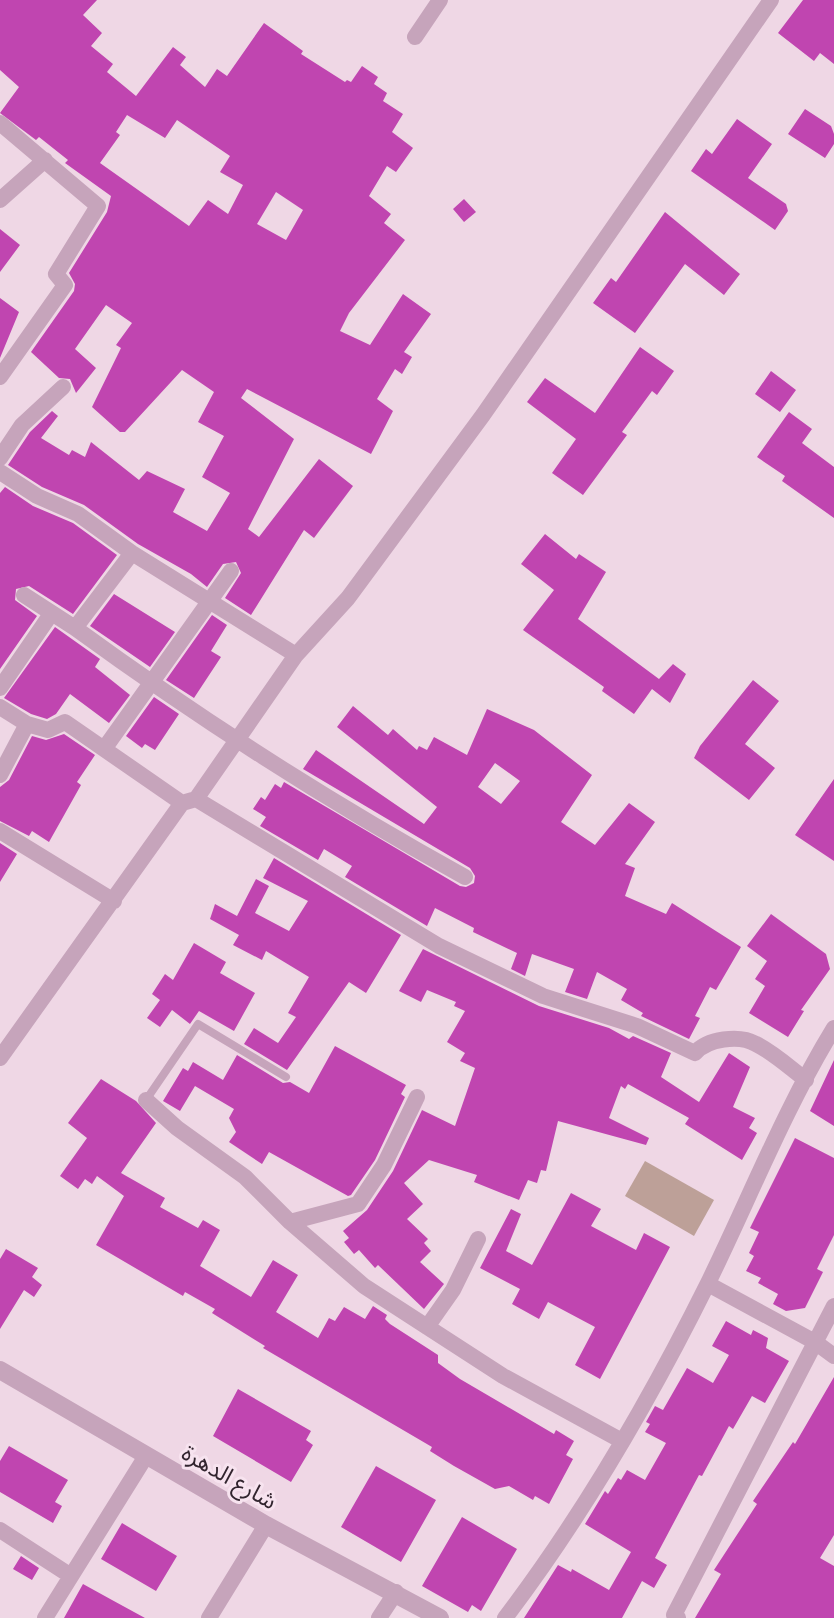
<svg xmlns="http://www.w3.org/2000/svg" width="834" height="1618" font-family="'Golos Text','Noto Sans Arabic',sans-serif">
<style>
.green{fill:#bda098}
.building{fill:#c045b0;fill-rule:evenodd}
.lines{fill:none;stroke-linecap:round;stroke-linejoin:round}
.service{stroke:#c6a4bb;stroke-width:8}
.minor{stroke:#c6a4bb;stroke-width:16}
.tertiary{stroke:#c6a4bb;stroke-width:18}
.labels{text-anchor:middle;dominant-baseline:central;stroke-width:6;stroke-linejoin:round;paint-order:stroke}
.street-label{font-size:23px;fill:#32252f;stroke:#f7e3ef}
</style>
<rect width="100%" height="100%" fill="#efd7e5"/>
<path class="green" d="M645 1161 714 1200 694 1236 625 1196Z"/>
<path class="building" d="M0 0H97L83 15 102 33 91 46 113 64 107 72 136 96 173 47 186 57 180 65 205 87 217 69 227 76 264 23 303 51 301 54 345 82 347 80 351 82 362 66 378 77 374 84 387 93 383 101 403 114 392 132 413 148 396 172 387 166 369 196 391 214 384 223 405 240 349 313 340 331 370 345 403 294 431 314 404 352 412 357 402 374 395 369 377 399 393 411 371 454 247 389 241 398 294 439 248 529 259 537 319 459 353 486 314 538 304 530 251 615 225 598 241 573 236 562 223 564 207 587 191 574 138 544 84 505 42 487 8 465 30 432 52 411 58 416 41 438 69 455 72 450 85 457 91 442 139 480 147 471 185 489 173 512 207 531 230 493 202 477 224 436 198 422 214 392 182 370 125 432H120L92 407 121 348 116 345 132 323 106 305 75 349 96 368 76 393 70 379 59 378 31 352 74 291 75 284 69 273 107 212 111 196 65 163 68 160 39 137 36 140 0 113 19 87 0 70ZM127 115 165 138 177 120 230 156 220 172 243 185 228 214 208 200 189 226 100 163 120 135 116 132ZM276 192 303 210 286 240 257 224Z
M803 0H834V64L820 53 814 61 778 33Z
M805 109 831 126 834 134V144L825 158 788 134Z
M737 119 772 144 748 178 786 204 788 211 775 230 691 171 706 149 712 154Z
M464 199 476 212 464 222 453 209Z
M665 212 740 274 724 295 685 264 635 333 593 303 611 278 616 282Z
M0 229 20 245 0 272Z
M0 298 19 312 0 358Z
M640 347 674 371 657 395 652 391 622 432 627 435 583 495 552 473 576 439 527 402 545 378 595 413Z
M771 371 796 390 780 412 755 394Z
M789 412 812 429 802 443 834 467V518L782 481 785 476 757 457Z
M5 487 33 506 73 523 117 555 73 614 29 586 16 589 15 600 37 616 0 669V493Z
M545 534 576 559 579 554 606 572 578 619 659 679 673 664 686 674 670 703 652 689 634 714 602 691 604 687 523 630 554 590 521 564Z
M114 594 175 632 150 667 90 626Z
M212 615 227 625 211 651 221 657 194 698 166 680Z
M55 627 100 659 95 667 130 695 109 723 70 694 56 714 47 719 31 714 4 698Z
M753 680 779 701 745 744 775 768 749 800 694 758 700 746Z
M154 697 179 714 155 750 145 744 142 748 126 736Z
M353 706 388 735 393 729 417 750 419 746 427 750 434 737 467 755 487 709 534 730 592 775 561 822 595 845 629 803 655 822 625 864 635 868 625 896 666 914 672 903 741 947 716 990 710 987 695 1016 700 1018 689 1039 641 1016 643 1013 621 1000 627 989 597 972 587 999 565 992 574 969 532 954 525 976 511 969 517 953 473 932 474 928 435 908 427 926 345 877 352 866 324 849 318 860 260 826 266 817 253 809 261 797 265 800 275 784 281 788 284 782 460 886 466 887 474 883 475 876 470 868 303 769 316 750 424 824 437 807 337 727ZM495 763 520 781 501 804 478 787Z
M64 734 95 755 77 782 81 785 49 842 32 831 29 836 0 821V787L9 780 32 736 46 740Z
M834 779V861L795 835Z
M0 843 17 854 0 882Z
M274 858 401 935 366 993 349 982 287 1070 244 1044 254 1028 278 1043 296 1017 288 1013 309 977 266 951 262 960 233 945 239 935 210 919 215 904 237 916 256 879 269 886 255 913 289 931 308 901 263 878Z
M771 914 826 954 830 969 801 1010 804 1011 788 1037 749 1013 765 986 755 979 767 961 747 946Z
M194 943 226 962 220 973 255 993 234 1031 199 1011 190 1024 172 1010 160 1027 147 1018 160 1000 152 994 165 974 173 980Z
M423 949 539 1006 609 1028 629 1039 633 1036 671 1053 661 1077 699 1102 729 1053 750 1067 733 1107 755 1118 749 1128 757 1133 742 1160 685 1124 689 1118 628 1084 625 1089 621 1086 609 1118 649 1138 646 1145 558 1121 546 1171 541 1170 537 1183 528 1180 519 1200 474 1182 477 1175 429 1160 404 1183 423 1204 407 1219 428 1239 424 1243 431 1251 420 1262 444 1284 424 1309 378 1265 375 1268 359 1250 354 1254 344 1242 349 1238 343 1231 367 1210 393 1171 422 1110 455 1126 475 1068 460 1061 465 1053 447 1042 465 1011 454 1006 456 1002 427 990 421 1002 399 991Z
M335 1046 406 1085 401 1094 405 1097 375 1160 351 1195 348 1196 269 1152 262 1164 229 1142 236 1132 229 1118 234 1109 195 1086 180 1111 163 1101 183 1068 188 1071 193 1062 223 1080 237 1055 283 1083 290 1082 309 1093Z
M834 1060V1126L810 1111Z
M101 1079 136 1101 156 1123 121 1173 165 1198 160 1207 198 1228 203 1220 220 1230 200 1266 251 1297 273 1260 298 1275 276 1312 318 1338 329 1318 335 1321 344 1307 365 1319 373 1306 387 1315 385 1319 390 1324 438 1355V1363L460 1379 554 1434 556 1430 574 1441 566 1455 573 1459 549 1504 535 1496 533 1500 509 1486 495 1489 454 1466 430 1451 432 1447 263 1348 265 1346 212 1313 215 1309 185 1292 183 1296 96 1245 124 1196 97 1176 92 1184 85 1179 78 1189 60 1176 87 1138 68 1123Z
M795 1138 834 1158V1235L817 1269 823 1272 805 1308 786 1311 773 1304 778 1294 758 1283 761 1278 746 1271 754 1256 749 1253 759 1232 750 1228Z
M571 1193 601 1209 591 1226 636 1250 644 1233 670 1247 600 1379 575 1365 595 1327 548 1302 539 1319 512 1304 520 1289 480 1268 511 1209 521 1214 506 1251 532 1265Z
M6 1249 38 1268 32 1277 42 1285 34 1297 24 1290 0 1329V1259Z
M726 1321 751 1335 753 1330 768 1338 766 1348 789 1361 765 1403 752 1396 733 1429 729 1426 702 1476 699 1475 655 1558 667 1565 654 1588 642 1581 622 1618H524L558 1565 571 1572 572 1569 609 1590 631 1552 585 1524 605 1491 608 1494 618 1478 621 1480 627 1470 645 1480 666 1443 645 1432 650 1424 646 1422 655 1406 663 1410 687 1368 713 1383 729 1355 712 1346Z
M834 1377V1535L820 1558 834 1566V1618H695L721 1574 714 1570 757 1504 753 1501 793 1442 795 1444Z
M238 1389 311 1431 306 1440 313 1445 291 1482 213 1436Z
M9 1446 68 1480 55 1502 62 1506 53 1523 0 1492V1461Z
M376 1466 436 1500 401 1562 341 1527Z
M462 1517 517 1549 481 1611 472 1605 468 1612 422 1586Z
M122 1523 177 1556 156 1591 101 1559Z
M21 1556 39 1568 32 1580 13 1569Z
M83 1584 112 1600 145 1618H64Z"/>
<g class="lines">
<path class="service" d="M146 1100 198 1024 286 1077"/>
<path class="minor" d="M415 37 440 0
M0 123 98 206 56 274 65 285 0 377
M0 200 45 160
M0 458 22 425 63 387
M0 472 37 496 78 514 132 553 296 655
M24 595 75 628 132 553
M75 628C200 719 329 802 465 877
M0 688 51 614
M0 707 27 724 48 730 65 722 182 803
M104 749 231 571
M0 775 27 724
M196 799 439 946 543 996 637 1026 695 1053C707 1039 739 1034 756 1044 774 1053 790 1068 806 1080
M0 831 114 901
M0 1058 182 803 196 799 296 655 348 598 483 415 771 0
M146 1100 177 1128 245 1177 290 1222 364 1286 503 1376 622 1441
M290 1222 358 1204 384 1165 417 1097
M708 1284 815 1342 834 1356
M427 1327 453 1290 478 1239
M0 1530 71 1576
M45 1618 146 1456
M209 1618 266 1525
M379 1618 396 1592
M505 1618C584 1514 651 1398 709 1281 750 1197 785 1108 834 1028
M678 1618 674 1615 834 1306"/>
<path class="tertiary" d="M0 1370 266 1525 440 1618"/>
</g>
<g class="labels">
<g class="street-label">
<text transform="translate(230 1476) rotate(30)">شارع الدهرة</text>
</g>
</g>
</svg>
